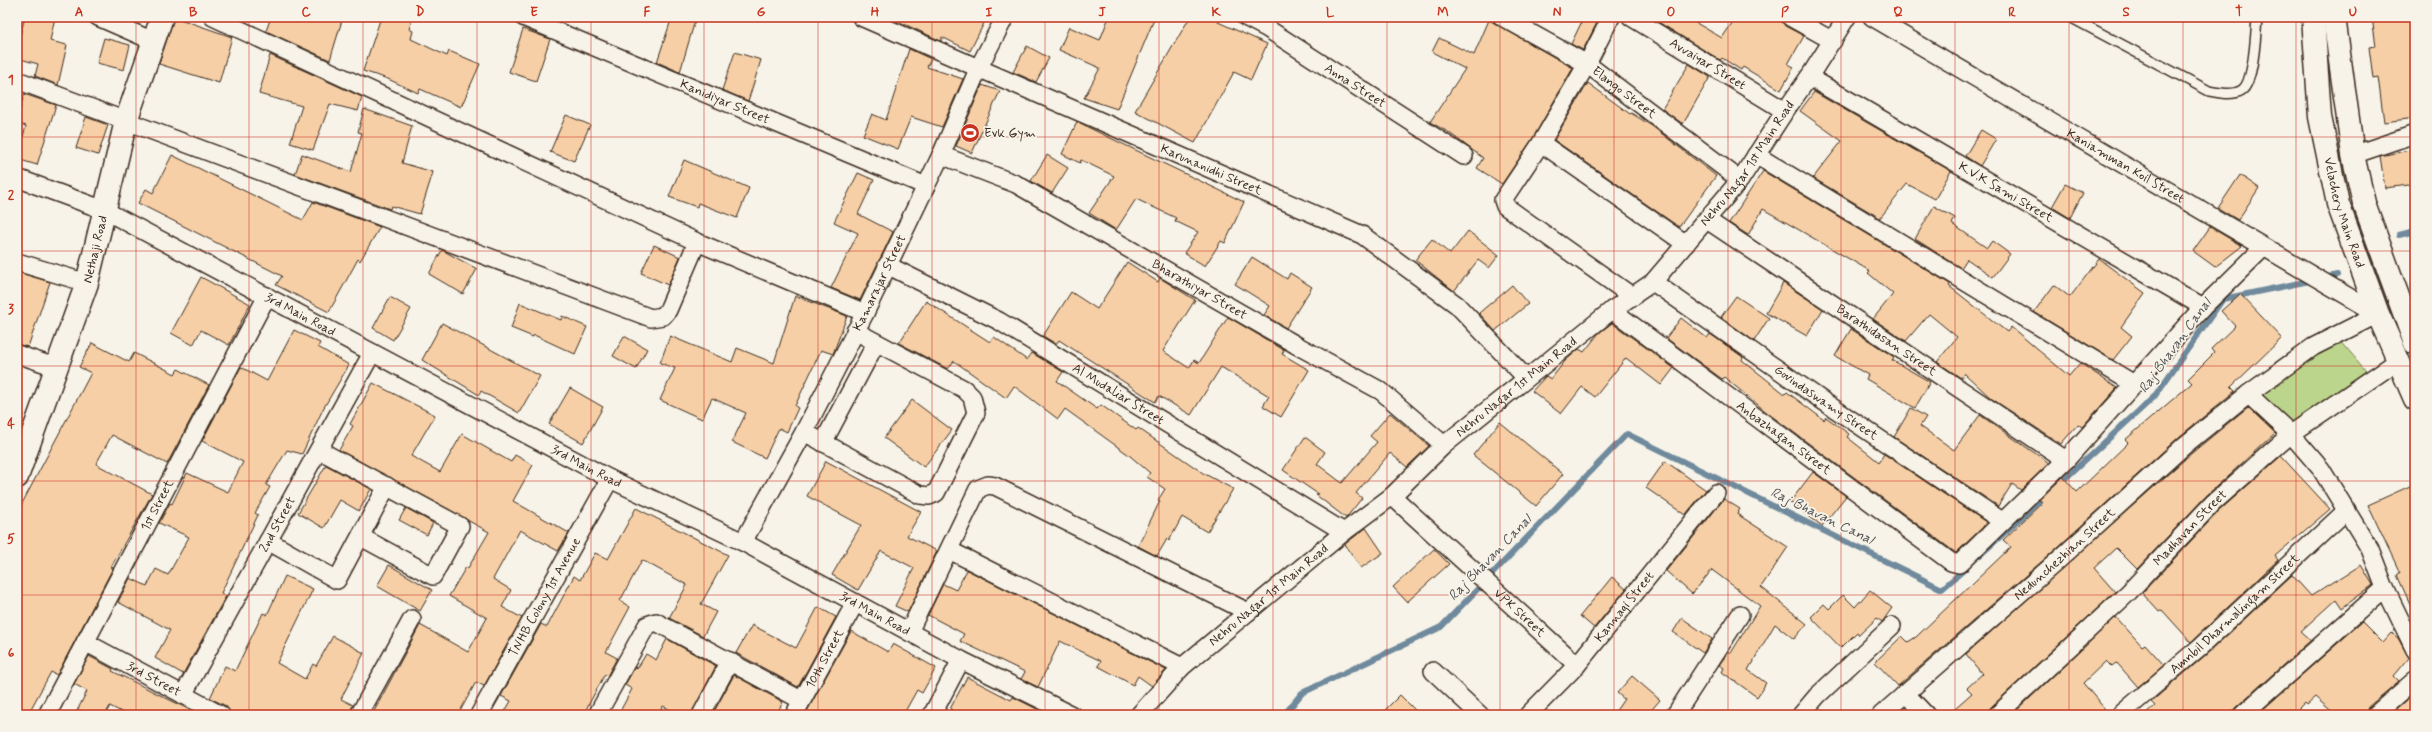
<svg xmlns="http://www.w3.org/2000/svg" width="2432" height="732" font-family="Mynerve,sans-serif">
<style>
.green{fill:#bcd58c;stroke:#7c8055}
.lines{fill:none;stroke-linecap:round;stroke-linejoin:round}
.stream{stroke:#708a9d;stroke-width:6}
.building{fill:#f6cfa6;stroke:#3b2a1e}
.service-casing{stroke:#3b2a1e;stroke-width:12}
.minor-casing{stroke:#3b2a1e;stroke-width:20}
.tertiary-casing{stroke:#3b2a1e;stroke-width:25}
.secondary-casing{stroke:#3b2a1e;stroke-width:25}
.service{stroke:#f7f3e8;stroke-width:9}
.minor{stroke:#f7f3e8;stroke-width:17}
.tertiary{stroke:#f7f3e8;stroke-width:22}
.secondary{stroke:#f7f3e8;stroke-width:22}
.grid{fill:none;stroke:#c8321e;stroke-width:1;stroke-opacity:0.55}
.labels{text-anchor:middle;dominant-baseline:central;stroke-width:3.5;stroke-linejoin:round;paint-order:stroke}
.street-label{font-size:13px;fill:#3b2a1e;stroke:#f7f3e8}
.poi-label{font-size:13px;fill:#3b2a1e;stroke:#f7f3e8;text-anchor:start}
.water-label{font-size:14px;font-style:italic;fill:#515253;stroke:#f7f3e8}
.neatline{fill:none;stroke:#c8321e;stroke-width:1.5}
.grid-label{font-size:13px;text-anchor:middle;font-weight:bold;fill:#c8321e}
</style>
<rect width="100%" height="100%" fill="#f7f3e8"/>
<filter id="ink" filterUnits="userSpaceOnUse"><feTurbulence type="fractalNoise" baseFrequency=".025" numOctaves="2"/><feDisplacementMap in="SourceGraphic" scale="8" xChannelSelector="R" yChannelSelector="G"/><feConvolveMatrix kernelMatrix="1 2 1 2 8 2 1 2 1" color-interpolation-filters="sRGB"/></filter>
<g filter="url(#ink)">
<path class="green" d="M2340 340 2366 371 2291 426 2255 393Z"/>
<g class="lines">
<path class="stream" d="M2399 235 2415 231
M2324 278 2337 275
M2059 484 2154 397 2223 299 2314 280
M1980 555 2046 495
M1284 715 1302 693 1441 627 1627 434 1942 589 1966 568"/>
</g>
<path class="building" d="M25 17H55L50 41 67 45 58 85 35 76 38 64 17 58V47Z
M174 17 232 37 219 83 159 64Z
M271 17H343L330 60 266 31Z
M381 17H413L409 29 413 31 411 39 447 56 449 51 480 64 461 107 420 89 418 93 388 79 363 71Z
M672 17H696L680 72 657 62Z
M889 17H987L970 51 942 37 941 41Z
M1109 17H1155L1117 109 1084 98 1100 68 1059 50 1069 27 1100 40Z
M1190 17H1221L1218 22 1267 44 1251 80 1234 72 1195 143 1135 111Z
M1584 17H1600L1583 50 1571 44Z
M1650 17H1686L1722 38 1736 17H1780L1785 26 1804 36 1788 64 1794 67 1781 90 1743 67 1741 70 1722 58 1720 60Z
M2372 17H2415V118L2384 122 2378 77 2373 78 2369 47 2376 46Z
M1489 20 1573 68 1533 138 1502 184 1477 168 1483 158 1448 132 1430 122 1465 69 1432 52 1439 38 1474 55Z
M523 29 550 39 536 81 509 72Z
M104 38 130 45 124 70 97 63Z
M1027 46 1049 58 1036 82 1013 72Z
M909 49 931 59 927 67 963 79 942 127 911 117 898 149 863 135 872 114 886 120Z
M735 52 761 60 748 101 722 90Z
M270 55 362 97 358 111 330 104 313 150 290 143 302 106 259 94Z
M1689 64 1710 77 1683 124 1662 109Z
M1588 83 1630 114 1631 113 1652 126 1716 176 1679 227 1554 140Z
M982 85 1000 91 972 153 956 146Z
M1814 92 1951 171 1935 199 1907 184 1880 218 1813 178 1842 141 1800 111Z
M24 94 56 105 37 165 17 159 26 126 17 123Z
M364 109 412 126 402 163 433 172 420 214 391 206 390 209 295 174 302 154 351 172 362 133 358 132Z
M566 115 590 125 574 161 550 152Z
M86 117 108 125 98 155 76 148Z
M1077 122 1244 202 1225 243 1221 241 1205 266 1184 253 1198 232 1175 221 1176 218 1136 199 1116 230 1089 213 1114 176 1081 160 1080 163 1062 154Z
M1981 130 1996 139 1980 166 1965 156Z
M2415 149V184L2385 188 2380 156Z
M172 155 303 220 313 202 380 227 360 261 358 259 329 312 276 285 282 276 138 203 146 189 153 193Z
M1047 155 1068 168 1052 193 1031 181Z
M684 160 749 188 737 218 698 203 697 207 669 197Z
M1763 171 1950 284 1949 286 2007 332 2011 327 2069 376 2080 363 2117 388 2082 427 2078 424 2061 444 1992 399 1964 373 1961 378 1937 362 1957 337 1929 314 1906 341 1873 319 1893 294 1868 273 1870 271 1763 209 1748 235 1729 223Z
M858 173 874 180 858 214 893 232 860 300 831 288 858 233 834 222Z
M2240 175 2259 188 2238 220 2218 208Z
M2065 184 2083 193 2070 218 2052 207Z
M1934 206 1955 218 1952 224 1987 248 1992 241 2010 254 1993 277 1967 259 1961 268 1915 239Z
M2210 227 2242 246 2215 267 2193 251Z
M1468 231 1499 255 1489 268 1478 260 1454 291 1415 260 1432 239 1450 254Z
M654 245 680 257 668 285 641 273Z
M442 250 477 269 463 294 429 274Z
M1252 257 1287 279 1290 273 1312 287 1286 328 1264 315 1270 306 1235 284Z
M2099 259 2145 293 2121 327 2132 336 2113 360 2034 312 2054 285 2070 297Z
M1127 262 1158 282 1160 278 1195 300 1163 351 1189 368 1194 360 1199 363 1228 317 1284 350 1282 354 1309 370 1281 417 1263 406 1269 396 1221 367 1191 415 1159 396 1155 402 1059 340 1056 344 1043 336 1071 292 1097 309Z
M17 272 50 282 28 347 17 344Z
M201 277 250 304 229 345 201 330 193 345 171 333Z
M1783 283 1823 309 1807 336 1766 313Z
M1512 285 1528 304 1495 331 1479 313Z
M2240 294 2282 338 2231 387 2235 391 2179 437 2047 557 1898 686 1875 662 1902 636 1908 642 1916 637 2011 547 2003 540 2043 502 2039 500 2063 477 2077 492 2128 443 2125 440 2192 383 2188 379 2214 353 2211 349 2235 326 2221 311Z
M795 296 847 316 833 354 821 350 795 406 798 408 787 432 779 428 765 458 732 442 746 413 712 398 702 419 660 400 675 368 660 363 670 336 732 362 737 348 774 363Z
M1736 296 1769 318 1754 341 1721 317Z
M390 297 411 309 393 340 373 328Z
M926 301 990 342 994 337 1027 360 1032 353 1063 372 1057 381 1097 409 1101 405 1136 430 1138 428 1203 473 1233 489 1207 532 1182 517 1169 541 1167 539 1157 556 1138 546 1160 501 1158 500 1165 489 1147 477 1150 473 1129 455 1065 409 1058 419 1014 386 1006 398 954 361 948 369 899 343Z
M520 303 561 320 562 316 587 327 575 354 534 335 533 337 511 328Z
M1681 318 1707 338 1710 334 1743 357 1742 360 1785 394 1787 392 1824 420 1826 417 1849 434 1847 437 1879 462 1884 454 1986 522 1983 527 1956 553 1769 414 1724 377 1722 379 1666 338Z
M442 323 540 376 519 413 481 391 479 395 422 360Z
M1612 323 1674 368 1661 385 1626 358 1595 397 1582 387 1561 414 1532 391 1546 376 1551 379 1565 361 1579 349 1584 352 1599 333Z
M1851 329 1894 357 1892 360 1930 382 1915 408 1866 379 1868 375 1835 356Z
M294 330 320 343 318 347 349 365 323 409 302 454 287 450 266 485 270 487 255 513 258 515 221 593 226 596 183 674 155 658 170 630 118 602 130 578 147 586 156 569 168 575 189 537 159 523 170 503 172 504 187 473 228 492 243 462 202 441 241 367 267 381Z
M624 336 647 349 636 369 613 356Z
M92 343 129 362 134 353 175 374 178 369 209 385 167 464 112 435 96 464 152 494 111 567 113 568 57 675 51 672 28 714 17 708V513L91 373 79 367Z
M373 383 435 415 411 456 440 472 462 434 511 462 515 455 533 465 513 501 569 533 558 551 520 530 493 579 511 590 502 607 522 618 484 686 476 682 458 715H372L420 625 468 652 487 618 449 596 466 567 468 568 489 532 339 450 353 426 350 424Z
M570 388 603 407 583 443 549 424Z
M912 400 952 430 924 467 884 438Z
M2248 407 2275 433 2206 496 2137 569 2116 548 2094 568 2115 592 1990 708 1987 715H1947L1972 693 1967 688 1982 674 1966 654 2193 452Z
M1911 408 1926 417 1920 426 1954 450 1980 415 2049 463 2021 490 2012 484 1998 506 1894 437Z
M1390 413 1429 446 1407 467 1390 453 1356 493 1362 498 1346 518 1316 495 1318 494 1283 470 1305 437 1325 452 1317 464 1342 483 1377 442 1370 436Z
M1500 422 1563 474 1536 506 1473 455Z
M2281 456 2330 509 2275 556 2278 560 2191 642 2162 610 2159 612 2142 593 2220 510Z
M826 461 921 512 907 536 937 551 908 612 895 606 914 568 881 551 858 590 832 575 861 525 807 496Z
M1665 461 1706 490 1685 515 1646 488Z
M326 465 371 489 359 511 340 500 324 528 298 513Z
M1813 472 1846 496 1822 526 1790 502Z
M2410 486 2415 497V615L2397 575 2400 573 2368 505Z
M1724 499 1740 509 1737 514 1788 547 1761 587 1807 624 1794 639 1775 624 1748 670 1766 683 1757 697 1722 672 1724 668 1719 665 1729 651 1731 653 1760 606 1712 570 1692 594 1666 571Z
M406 508 433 523 427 535 399 520Z
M636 508 728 555 701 604 716 612 703 636 669 618 687 585 642 560 620 601 630 607 606 652 617 658 607 676 605 674 583 715H503L511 701 501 696 541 624 547 627 574 576 580 580 595 553 608 559Z
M1366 528 1383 553 1361 568 1345 544Z
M1434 549 1449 564 1407 602 1393 587Z
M389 565 432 590 420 611 377 586Z
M2361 565 2373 585 2342 608 2336 599 2301 631 2311 640 2235 708 2232 715H2145L2155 706 2151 702 2208 653 2292 575 2311 596Z
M967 570 1166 670 1152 686 1138 676 1133 685 1098 666 1101 661 1060 641 1038 687 1021 679 1025 672 960 641 964 634 928 615 943 584 956 590Z
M285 576 313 589 277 663 305 679 313 664 316 666 333 636 364 653 341 699 353 705 349 715H231L226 706 210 698 225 666 235 671 263 613 267 615Z
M1612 577 1626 589 1594 628 1580 616Z
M1870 590 1892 608 1882 622 1877 618 1859 635 1857 632 1841 648 1811 617 1824 604 1829 609 1843 595 1855 607Z
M818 607 836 617 798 687 736 653 752 625 796 648Z
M2116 617 2142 646 2145 644 2164 665 2138 687 2117 663 2112 667 2106 661 2083 683 2110 715H2012Z
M1682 618 1712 639 1703 653 1673 632Z
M2362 622 2383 643 2392 633 2398 638 2409 658 2394 676 2399 681 2368 707 2365 715H2336L2315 697 2306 705 2304 703 2292 715H2265L2261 711Z
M851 631 888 652 893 644 936 668 922 693 917 690 903 715H810L806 713Z
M667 639 716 666 691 715H680L663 706 658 715H618L632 689 625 685 635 667 637 669 646 654 656 660Z
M89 656 113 669 112 671 200 715H127L110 706 105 715H75L87 691 74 684Z
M734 675 783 702 776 715H712Z
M1632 676 1660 700 1647 715H1613L1624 699 1617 693Z
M967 677 1011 700 1013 697 1049 715H961L950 709Z
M1400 695 1420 715H1380Z
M2413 695 2415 715H2390Z"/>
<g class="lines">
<g class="service-casing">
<path id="service" d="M2070 17 2209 91C2219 93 2233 96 2242 90 2254 82 2256 31 2257 17"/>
</g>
<g class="minor-casing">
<g id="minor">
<path d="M98 17 153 41"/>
<path d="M213 17 697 242 865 313"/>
<path id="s1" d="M523 17 926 186"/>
<path id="s2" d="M861 17 1362 235 1457 305 1526 378"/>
<path id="s3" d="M1245 17 1268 29 1464 156"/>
<path id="s4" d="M1502 17 1587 64 1740 180"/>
<path d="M1611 17 1587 64 1541 143 1503 200 1505 206 1633 297"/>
<path id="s5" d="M1631 17 1785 111"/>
<path d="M1790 17 1833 41"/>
<path id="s6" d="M1872 17 2378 314"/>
<path id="s7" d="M1809 77 2203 307"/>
<path d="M17 80 651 318 663 316 668 310 697 242"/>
<path d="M1541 143 1686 244"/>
<path id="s8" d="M941 155 1016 184 1298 346 1381 391 1444 445"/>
<path d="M1756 155 2134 384"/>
<path d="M2353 155 2415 134"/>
<path id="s9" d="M17 178 104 210 610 479 743 542 961 660 1072 715"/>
<path id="s10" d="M1707 220 2066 460"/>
<path d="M17 262 87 283"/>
<path id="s11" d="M887 265 999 321 1344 532"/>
<path id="s12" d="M1653 282 1823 401 2002 521"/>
<path id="s13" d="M1612 310 1951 562 1959 564 2066 460 2203 307 2263 248"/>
<path d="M17 354 58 368"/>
<path d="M2248 394 2291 434 2321 469 2370 549 2385 588 2415 650"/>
<path d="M804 432 920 495 929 496 936 493 976 413 972 397 964 389 855 331"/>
<path d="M823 443 876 343"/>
<path d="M319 450 460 526 433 576 361 537"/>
<path id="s14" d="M1392 496 1577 665"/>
<path d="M268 541 337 580 387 486"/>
<path id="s15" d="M743 542 804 432 865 313 941 155 979 67 1005 17"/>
<path d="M949 550 1182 667"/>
<path d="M909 632 978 489 988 485 995 486 1248 612"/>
<path id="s16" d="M85 642 221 715"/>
<path d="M1433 671 1480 715"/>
<path d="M1905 693 1926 715"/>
<path id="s17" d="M183 695 372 353"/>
<path id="s18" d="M47 715 267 296"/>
<path d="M359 715 412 619"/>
<path id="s19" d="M479 715 610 479"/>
<path d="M597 715 647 625 656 622 801 700"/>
<path d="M701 715 730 661"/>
<path id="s20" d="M794 715 855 603"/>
<path d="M932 715 961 660"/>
<path id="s21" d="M1139 715 1182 667 1344 532 1392 496 1444 445 1612 310 1653 282 1740 180 1785 111 1809 77 1847 17"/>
<path id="s22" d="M1528 715 1577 665 1716 493"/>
<path d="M1675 715 1740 615"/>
<path d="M1801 715 1817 696 1892 626"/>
<path id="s23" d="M1881 715 2054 564 2186 444 2248 394 2313 347 2378 314"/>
<path id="s24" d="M1997 715 2128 593 2213 503 2291 434 2399 360"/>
<path id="s25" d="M2120 715 2201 646 2347 510"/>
<path d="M2242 715 2385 588"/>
<path d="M2375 715 2415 680"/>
</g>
</g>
<g class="tertiary-casing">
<g id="tertiary">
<path id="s26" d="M17 477 87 283 126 121 162 17"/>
</g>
</g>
<g class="secondary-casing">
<g id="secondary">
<path id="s27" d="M2313 17 2320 117 2338 204 2378 314 2415 399"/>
<path d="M2334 17 2353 155 2364 203 2415 343"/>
</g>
</g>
<use href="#service" class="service"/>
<use href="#minor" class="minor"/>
<use href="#tertiary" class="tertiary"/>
<use href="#secondary" class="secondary"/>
</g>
</g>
<path class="grid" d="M136 17V715M249 17V715M363 17V715M477 17V715M591 17V715M704 17V715M818 17V715M932 17V715M1045 17V715M1159 17V715M1273 17V715M1387 17V715M1500 17V715M1614 17V715M1728 17V715M1841 17V715M1955 17V715M2069 17V715M2183 17V715M2296 17V715M17 137H2415M17 251H2415M17 366H2415M17 481H2415M17 595H2415"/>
<defs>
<g id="stadium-disc" transform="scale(1)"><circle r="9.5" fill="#c8321e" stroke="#f7f3e8"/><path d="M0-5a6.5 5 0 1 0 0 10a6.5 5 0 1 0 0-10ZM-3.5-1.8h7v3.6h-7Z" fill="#fff"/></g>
</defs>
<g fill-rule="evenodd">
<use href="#stadium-disc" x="970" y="133"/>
</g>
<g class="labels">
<g class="street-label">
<text stroke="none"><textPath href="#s5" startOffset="90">Avvaiyar Street</textPath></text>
<text stroke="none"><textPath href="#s3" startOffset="130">Anna Street</textPath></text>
<text stroke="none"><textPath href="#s4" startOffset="144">Elango Street</textPath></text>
<text stroke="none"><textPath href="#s1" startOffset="219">Kanidiyar Street</textPath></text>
<text stroke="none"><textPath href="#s21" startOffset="825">Nehru Nagar 1st Main Road</textPath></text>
<text stroke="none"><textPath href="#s6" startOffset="294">Kaniamman Koil Street</textPath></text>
<text stroke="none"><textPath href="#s2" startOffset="382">Karunanidhi Street</textPath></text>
<text stroke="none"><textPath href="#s7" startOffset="228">K.V.K Sami Street</textPath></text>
<text stroke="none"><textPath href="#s27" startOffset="199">Velachery Main Road</textPath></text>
<text stroke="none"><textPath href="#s26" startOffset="241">Nethaji Road</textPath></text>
<text stroke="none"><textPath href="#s15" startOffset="293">Kamarajar Street</textPath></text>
<text stroke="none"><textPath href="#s8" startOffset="292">Bharathiyar Street</textPath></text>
<text stroke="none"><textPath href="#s9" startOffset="315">3rd Main Road</textPath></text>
<text stroke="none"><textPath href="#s10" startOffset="216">Barathidasan Street</textPath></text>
<text stroke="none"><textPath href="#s21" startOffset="501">Nehru Nagar 1st Main Road</textPath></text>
<text stroke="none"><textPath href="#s11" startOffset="265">Al Mudaliar Street</textPath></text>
<text stroke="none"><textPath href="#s12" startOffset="211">Govindaswamy Street</textPath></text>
<text stroke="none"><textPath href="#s13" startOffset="214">Anbazhagan Street</textPath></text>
<text stroke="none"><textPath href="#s9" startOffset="639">3rd Main Road</textPath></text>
<text stroke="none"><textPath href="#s18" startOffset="237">1st Street</textPath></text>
<text stroke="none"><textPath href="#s17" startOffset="195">2nd Street</textPath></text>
<text stroke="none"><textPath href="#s24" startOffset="269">Madhavan Street</textPath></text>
<text stroke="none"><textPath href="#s23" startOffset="244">Nedunchezhian Street</textPath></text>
<text stroke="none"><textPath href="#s21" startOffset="177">Nehru Nagar 1st Main Road</textPath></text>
<text stroke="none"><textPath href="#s19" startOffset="135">TNHB Colony 1st Avenue</textPath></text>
<text stroke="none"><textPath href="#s22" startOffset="145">Kannagi Street</textPath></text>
<text stroke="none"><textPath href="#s14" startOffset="173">VPK Street</textPath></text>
<text stroke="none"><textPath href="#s9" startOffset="963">3rd Main Road</textPath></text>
<text stroke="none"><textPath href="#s25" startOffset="153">Amnbil Dharmalingam Street</textPath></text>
<text stroke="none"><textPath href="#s20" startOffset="64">10th Street</textPath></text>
<text stroke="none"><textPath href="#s16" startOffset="78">3rd Street</textPath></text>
</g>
<g class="poi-label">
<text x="984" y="133">Evk Gym</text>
</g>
<g class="water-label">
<text transform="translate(2175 346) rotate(-54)">Raj Bhavan Canal</text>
<text transform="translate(1822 516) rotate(26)">Raj Bhavan Canal</text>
<text transform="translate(1490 558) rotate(-46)">Raj Bhavan Canal</text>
</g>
</g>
<rect width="2432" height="732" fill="none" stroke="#f7f3e8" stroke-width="44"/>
<rect x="22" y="22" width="2388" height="688" class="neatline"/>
<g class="grid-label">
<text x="79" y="16">A</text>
<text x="193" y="16">B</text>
<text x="306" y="16">C</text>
<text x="420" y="16">D</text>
<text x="534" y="16">E</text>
<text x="647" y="16">F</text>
<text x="761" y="16">G</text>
<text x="875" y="16">H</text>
<text x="989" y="16">I</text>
<text x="1102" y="16">J</text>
<text x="1216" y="16">K</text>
<text x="1330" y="16">L</text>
<text x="1443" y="16">M</text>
<text x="1557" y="16">N</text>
<text x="1671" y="16">O</text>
<text x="1785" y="16">P</text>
<text x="1898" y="16">Q</text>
<text x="2012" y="16">R</text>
<text x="2126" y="16">S</text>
<text x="2239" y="16">T</text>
<text x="2353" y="16">U</text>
<text x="11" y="84">1</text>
<text x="11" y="199">2</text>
<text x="11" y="313">3</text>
<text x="11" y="428">4</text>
<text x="11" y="543">5</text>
<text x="11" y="657">6</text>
</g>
</svg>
